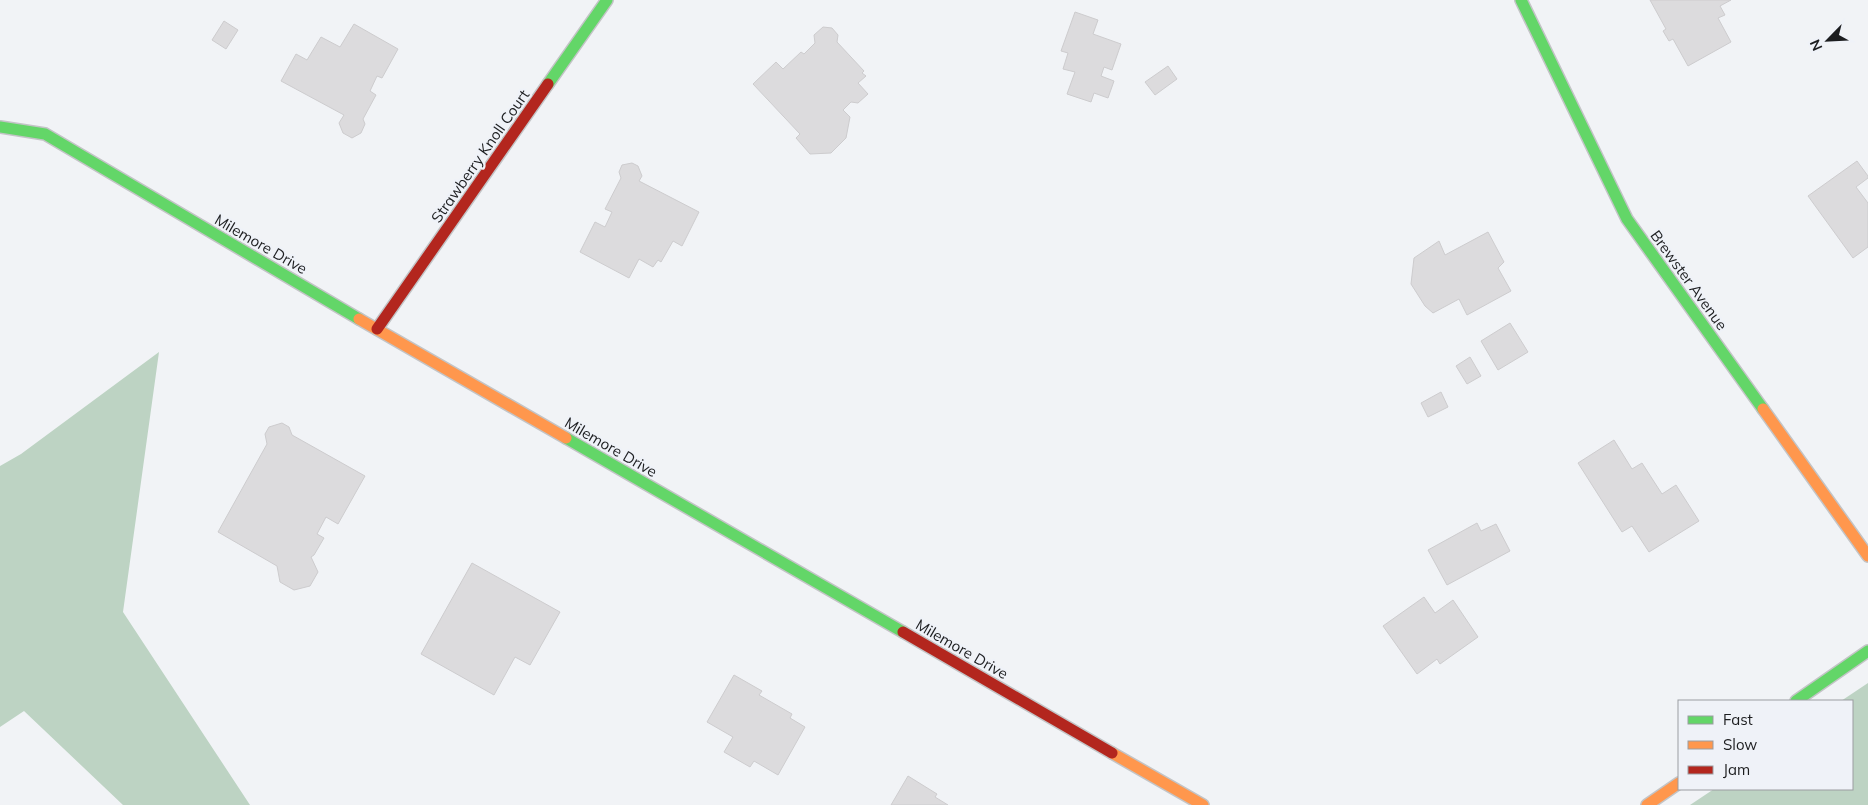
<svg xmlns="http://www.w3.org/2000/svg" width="1868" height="805" font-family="Mulish,sans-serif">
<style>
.forest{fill:#bdd3c3}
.building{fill:#dcdbdd;stroke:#cdccce}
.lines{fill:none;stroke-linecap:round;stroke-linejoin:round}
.fast-casing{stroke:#c3c4c6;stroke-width:14}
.slow-casing{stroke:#c3c4c6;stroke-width:14}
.jam-casing{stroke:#c3c4c6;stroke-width:14}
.fast{stroke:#63d668;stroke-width:11}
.slow{stroke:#ff974d;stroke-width:11}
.jam{stroke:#b3261e;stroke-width:11}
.labels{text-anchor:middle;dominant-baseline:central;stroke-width:4.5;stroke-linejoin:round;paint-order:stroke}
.street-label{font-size:15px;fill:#1c1d1f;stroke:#eff2f8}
</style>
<rect width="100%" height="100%" fill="#f1f3f6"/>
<path class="forest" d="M159 352 123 612 250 805H123L24 711 0 727V466L21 454Z
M1868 683V805H1690L1714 789H1852V701H1841Z"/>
<path class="building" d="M1650 0H1731L1720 6 1725 15 1718 18 1731 42 1688 66 1673 39 1669 41 1663 31 1666 29Z
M1075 12 1098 20 1093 34 1121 44 1112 70 1104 67 1101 76 1114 81 1108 98 1094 93 1091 102 1067 94 1075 72 1063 69 1068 53 1061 51Z
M224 21 238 30 226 49 212 40Z
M354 24 398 49 382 78 377 76 370 91 376 95 363 119 365 124 361 133 352 138 343 133 339 123 344 115 281 81 296 54 307 60 321 37 340 47Z
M823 27 832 28 838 35 837 42 864 71 862 73 866 76 858 83 868 94 858 103 851 102 843 110 850 117 846 138 831 153 810 154 796 138 800 134 753 84 776 62 783 69 801 52 804 54 815 43 814 35Z
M1168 66 1177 79 1155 95 1145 82Z
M1857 161 1868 176V178L1856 187 1868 203V247L1853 258 1808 196Z
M632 163 638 166 642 176 639 181 699 212 682 246 673 241 661 262 658 260 653 267 639 259 629 278 580 252 595 222 605 227 612 212 605 209 621 178 619 172 622 165Z
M1488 232 1504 262 1498 268 1511 291 1467 315 1459 299 1433 313 1425 306 1411 284 1414 258 1439 241 1445 255Z
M1510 323 1528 352 1498 370 1481 341Z
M1470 357 1481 376 1467 384 1456 366Z
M1441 392 1448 407 1428 417 1421 403Z
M282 423 289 427 292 435 365 476 338 524 326 517 317 534 324 538 314 555 311 557 318 572 310 586 294 590 280 582 277 566 218 532 267 444 265 434 269 427Z
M1614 440 1632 469 1642 463 1662 494 1676 485 1699 521 1649 552 1632 526 1622 532 1578 463Z
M1477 523 1481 531 1496 524 1510 551 1447 585 1428 550Z
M472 563 560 612 530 665 515 657 494 695 421 654Z
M1424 597 1435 613 1453 600 1478 637 1440 664 1437 659 1417 674 1383 626Z
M734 675 762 691 759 695 792 714 790 718 805 727 778 775 754 761 750 767 724 752 733 737 707 722Z
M908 776 937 794 935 797 948 805H891Z"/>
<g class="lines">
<g class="fast-casing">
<path id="fast" d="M1521 0 1627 219 1763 409
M548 84 607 0
M0 127 45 134 359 319
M566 438 903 632
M1796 701 1868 651"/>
</g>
<g class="slow-casing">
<path id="slow" d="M359 319 566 438
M1763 409 1868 556
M1112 753 1203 805
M1647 805 1679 783"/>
</g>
<g class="jam-casing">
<path id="jam" d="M377 329 548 84
M903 632 1112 753"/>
</g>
<use href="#fast" class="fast"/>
<use href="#slow" class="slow"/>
<use href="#jam" class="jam"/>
</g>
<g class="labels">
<g class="street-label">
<text transform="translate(480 156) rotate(-55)">Strawberry Knoll Court</text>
<text transform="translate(261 244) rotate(30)">Milemore Drive</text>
<text transform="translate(1689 280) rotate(54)">Brewster Avenue</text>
<text transform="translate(611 447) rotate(30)">Milemore Drive</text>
<text transform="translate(962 649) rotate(30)">Milemore Drive</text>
</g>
</g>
<rect x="1678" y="700" width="175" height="90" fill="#eff2f8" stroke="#9b9da1"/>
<rect x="1688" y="716" width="25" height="8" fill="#63d668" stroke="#9b9da1"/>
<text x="1723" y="725" font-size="15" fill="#1c1d1f">Fast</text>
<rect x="1688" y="741" width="25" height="8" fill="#ff974d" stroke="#9b9da1"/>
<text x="1723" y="750" font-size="15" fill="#1c1d1f">Slow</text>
<rect x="1688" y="766" width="25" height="8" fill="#b3261e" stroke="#9b9da1"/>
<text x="1723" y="775" font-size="15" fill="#1c1d1f">Jam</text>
<g transform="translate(1828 40) rotate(246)" stroke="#eff2f8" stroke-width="4" paint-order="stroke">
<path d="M0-4L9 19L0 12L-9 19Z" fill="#1c1d1f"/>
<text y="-8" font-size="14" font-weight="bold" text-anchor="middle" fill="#1c1d1f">N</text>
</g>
</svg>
